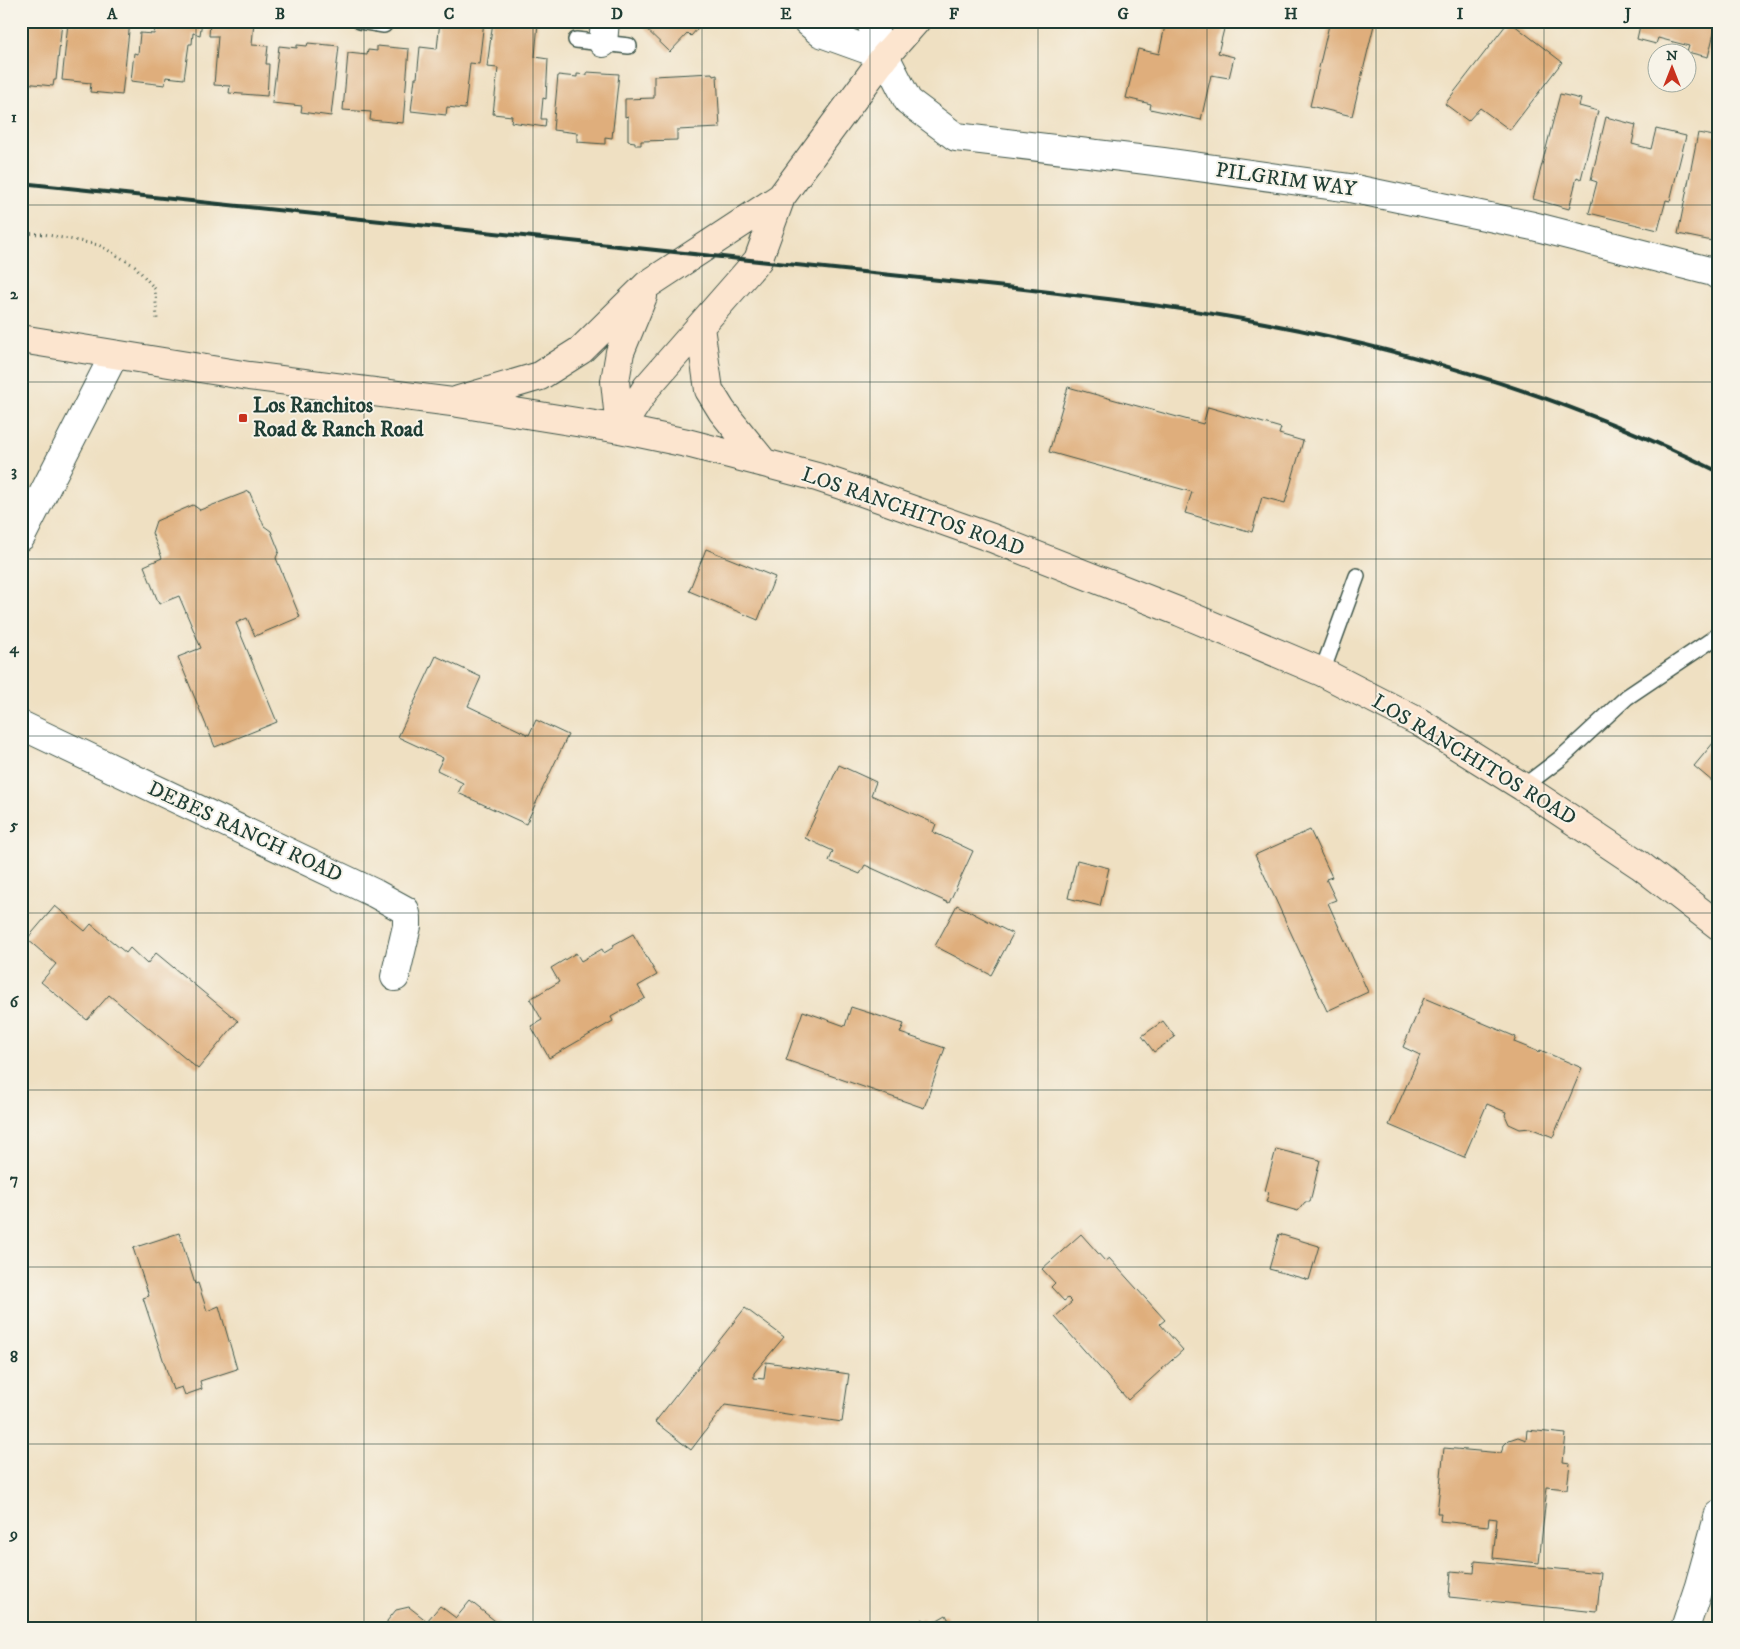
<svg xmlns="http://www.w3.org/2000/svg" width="1740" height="1649" font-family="'IM FELL DW Pica',serif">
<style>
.building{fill:#dfae7b}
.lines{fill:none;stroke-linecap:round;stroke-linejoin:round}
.service-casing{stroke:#3e5549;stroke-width:18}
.minor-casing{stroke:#3e5549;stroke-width:30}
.secondary-casing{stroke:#3e5549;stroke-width:30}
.path{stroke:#3e5549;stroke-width:3;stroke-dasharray:1 4;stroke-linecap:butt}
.service{stroke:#fff;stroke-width:15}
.minor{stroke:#fff;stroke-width:28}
.secondary{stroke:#fce5cf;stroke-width:28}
.rail{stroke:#1f3d34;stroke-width:4}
.grid{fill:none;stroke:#1f3d34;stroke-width:1;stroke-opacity:0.55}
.poi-dot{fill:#c8321e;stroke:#f7f3e8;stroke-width:2}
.labels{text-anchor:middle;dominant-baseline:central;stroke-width:4;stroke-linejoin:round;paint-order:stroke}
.street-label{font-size:21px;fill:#1f3d34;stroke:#f7f3e8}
.poi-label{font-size:21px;font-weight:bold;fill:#1f3d34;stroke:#f7f3e8;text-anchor:start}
.neatline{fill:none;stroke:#1f3d34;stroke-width:2}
.grid-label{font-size:16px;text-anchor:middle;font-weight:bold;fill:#1f3d34}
</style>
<rect width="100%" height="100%" fill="#f7f3e8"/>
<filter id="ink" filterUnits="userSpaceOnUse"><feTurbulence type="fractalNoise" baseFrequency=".02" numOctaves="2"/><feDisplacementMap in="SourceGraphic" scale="10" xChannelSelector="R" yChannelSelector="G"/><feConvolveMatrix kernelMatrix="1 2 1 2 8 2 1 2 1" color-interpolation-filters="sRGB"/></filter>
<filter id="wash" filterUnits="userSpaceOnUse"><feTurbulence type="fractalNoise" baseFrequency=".0096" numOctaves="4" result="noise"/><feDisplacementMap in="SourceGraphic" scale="20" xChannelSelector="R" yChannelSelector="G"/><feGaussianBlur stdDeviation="1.12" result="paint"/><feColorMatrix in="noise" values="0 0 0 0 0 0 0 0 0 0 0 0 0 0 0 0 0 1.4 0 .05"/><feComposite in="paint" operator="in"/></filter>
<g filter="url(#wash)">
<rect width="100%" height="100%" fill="#efe0c2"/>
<g id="blocks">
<path class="building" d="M21 21 62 22 56 80H54L53 86 24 83 25 77 21 76Z
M87 21 130 22 122 95 90 92 91 83 62 80 68 23 87 25Z
M156 21H202L200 35 193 33 192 44H189L184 79 166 77 165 85 131 81 134 53 138 54 140 33 154 34Z
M210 21H254L252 45 268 46 266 64H269L267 96 229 93 230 86 214 85 218 36H209Z
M440 21H484L479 64 470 63 465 109 447 107 446 115 411 111 415 78H417L420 47 437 49Z
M493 21 538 22 535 57 548 59 546 99 543 98 541 119H546L545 127 511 122 512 116 493 114 498 68 487 67Z
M638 21H704L691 36 688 33 670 52Z
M1166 21H1226L1218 53 1234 57 1229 78 1211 75 1201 120 1150 109 1151 104 1126 98 1138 49 1159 54Z
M1317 21H1375L1352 116 1310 106 1329 25Z
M1509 21 1562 62 1510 130 1480 108 1468 121 1445 104Z
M1641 21H1717L1708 57 1687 52 1689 46 1658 38 1656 44 1637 39Z
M308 43 339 46 331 116 301 112 302 106 272 103 279 46 297 48V45L307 46Z
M377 46 409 49 403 123 370 120 371 112 343 110 348 53 367 55 368 50 377 51Z
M587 72 619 74 612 138 605 137V144L577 142V133L553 130 558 75 577 77V74L587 75Z
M712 73 713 76 717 75 720 128 677 130V140L641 141V145H635V142L628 141V116L625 117V99L654 98V76Z
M1560 94 1581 99 1579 106 1598 111 1581 179 1577 177 1569 209 1533 199Z
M1606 117 1636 125 1632 144 1651 149 1656 129 1686 136 1670 201 1666 200 1658 230 1589 213 1597 182 1591 180Z
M1698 133 1719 137V234L1717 242 1678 234Z
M1068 387 1203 424 1208 407 1281 428 1279 434 1303 441 1285 503 1262 497 1252 532 1185 513 1192 492 1049 452Z
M249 491 264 526 271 531 279 551 276 558 300 617 255 636 247 618 236 623 277 722 215 747 178 657 201 648 179 596 159 604 144 566 162 558 152 533 156 521 193 505 200 510Z
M706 549 775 577 758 620 689 591Z
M436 656 481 677 468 706 529 735 536 720 568 735 526 824 458 793 463 783 437 770 443 758 398 737Z
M1719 736V787L1694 766Z
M839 765 876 782 871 795 936 824 933 832 973 851 949 903 865 865 860 874 829 861 833 851 805 838Z
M1310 830 1332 877 1326 879 1336 900 1328 903 1368 992 1327 1011 1255 855Z
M1077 860 1109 868 1100 906 1068 898Z
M957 905 1013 934 991 975 935 946Z
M55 906 85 931 91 924 126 953 130 948 147 964 156 953 238 1021 198 1069 109 995 87 1020 41 982 56 964 27 939Z
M633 934 657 975 638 986 645 998 611 1017 613 1021 549 1058 531 1026 542 1020 530 999 559 982 551 968 576 953 581 961 602 949 604 953 614 947 613 945Z
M1424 998 1516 1037 1514 1042 1539 1052 1540 1050 1582 1068 1553 1137 1530 1128 1520 1129 1509 1124 1505 1115 1506 1112 1487 1104 1464 1157 1389 1125 1420 1055 1403 1047Z
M851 1007 904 1024 900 1033 945 1048 924 1108 786 1060 803 1011 845 1026Z
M1163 1021 1175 1037 1154 1052 1142 1036Z
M1276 1149 1320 1160 1310 1202H1305L1298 1211 1266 1202 1269 1192 1265 1191Z
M179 1233 195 1284 198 1283 207 1311 219 1306 237 1369 200 1381 202 1389 185 1395 182 1387 173 1390 143 1298 149 1296 133 1248Z
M1081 1234 1105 1261 1109 1258 1165 1320 1160 1324 1183 1350 1128 1400 1055 1317 1072 1302 1068 1298 1064 1301 1051 1287 1055 1283 1042 1269Z
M1279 1234 1319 1246 1309 1280 1269 1269Z
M745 1308 784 1337 754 1373V1378L764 1379 766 1362 849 1374 842 1422 725 1405 691 1450 655 1422Z
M1527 1430 1566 1434 1563 1462 1570 1463 1567 1489 1547 1487 1539 1563 1493 1558 1497 1519 1489 1518 1488 1526 1440 1521 1441 1513H1437L1444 1448 1501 1453 1504 1445 1509 1440 1518 1437 1526 1440Z
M1475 1561 1601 1573 1597 1612 1449 1597 1451 1571 1474 1573Z
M470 1601 504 1628H388L387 1621 396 1610 409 1607 427 1621 440 1606 456 1618Z
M946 1615 953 1628H908L923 1619 927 1626Z"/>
</g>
</g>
<g filter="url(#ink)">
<use href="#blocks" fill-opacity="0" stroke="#3e5549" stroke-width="1"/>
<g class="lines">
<g class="service-casing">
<path id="service" d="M360 21 384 25
M576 40 629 46
M1322 672 1357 576
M1523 787 1561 758 1627 697 1713 639 1719 632"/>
</g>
<g class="minor-casing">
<path id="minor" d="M807 21 821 33 885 56
M870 21 885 56 908 101 956 137 1163 162 1350 188 1533 226 1713 272 1719 276
M603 43 605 21
M21 537 114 355
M21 725 374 893 405 910 407 918V926L395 977
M1685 1628 1699 1586 1719 1514"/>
</g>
<g class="secondary-casing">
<path id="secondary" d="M700 327 709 390 722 411 764 463
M21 339 249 376 452 402 620 429 687 443 764 463 817 477 865 493 992 538 1180 612 1322 672 1419 722 1523 787 1640 865 1719 926
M459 400 540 376 581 350 647 285 781 197
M620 429 647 387 758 260 781 197 885 56 916 21
M620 429 615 381 620 352 643 296"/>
</g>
<path class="path" d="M21 233 43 234 99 245 135 266 155 289 157 319"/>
<use href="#service" class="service"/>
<use href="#minor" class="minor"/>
<use href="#secondary" class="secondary"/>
<path class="rail" d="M21 183 1015 288C1093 297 1171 306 1248 320 1410 349 1571 399 1719 472"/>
</g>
</g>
<path class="grid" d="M196 21V1628M364 21V1628M533 21V1628M702 21V1628M870 21V1628M1038 21V1628M1207 21V1628M1376 21V1628M1544 21V1628M21 205H1719M21 382H1719M21 559H1719M21 736H1719M21 913H1719M21 1090H1719M21 1267H1719M21 1444H1719"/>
<rect class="poi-dot" x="238" y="413" width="10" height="10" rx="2.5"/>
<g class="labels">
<g class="street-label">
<text transform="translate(1286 180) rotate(8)">PILGRIM WAY</text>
<text transform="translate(913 512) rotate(19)">LOS RANCHITOS ROAD</text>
<text transform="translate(1474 760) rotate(31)">LOS RANCHITOS ROAD</text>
<text transform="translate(245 832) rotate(25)">DEBES RANCH ROAD</text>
</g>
<g class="poi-label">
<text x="253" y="406">Los Ranchitos<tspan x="253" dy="24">Road &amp; Ranch Road</tspan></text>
</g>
</g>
<rect width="1740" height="1649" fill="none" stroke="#f7f3e8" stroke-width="55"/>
<g transform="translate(1672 68)"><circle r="24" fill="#f7f3e8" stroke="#a1aaa0"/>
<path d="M0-4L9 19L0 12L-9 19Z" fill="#c8321e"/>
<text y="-8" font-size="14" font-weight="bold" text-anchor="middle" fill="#1f3d34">N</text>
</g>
<rect x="28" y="28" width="1684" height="1594" class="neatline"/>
<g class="grid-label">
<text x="112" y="19">A</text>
<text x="280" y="19">B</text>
<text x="449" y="19">C</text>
<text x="617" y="19">D</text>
<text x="786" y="19">E</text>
<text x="954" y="19">F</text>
<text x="1123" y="19">G</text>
<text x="1291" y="19">H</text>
<text x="1460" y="19">I</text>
<text x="1628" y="19">J</text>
<text x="14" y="122">1</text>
<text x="14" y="299">2</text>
<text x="14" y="476">3</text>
<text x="14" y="653">4</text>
<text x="14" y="830">5</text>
<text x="14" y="1007">6</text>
<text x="14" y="1184">7</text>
<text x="14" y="1362">8</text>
<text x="14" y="1539">9</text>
</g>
</svg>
